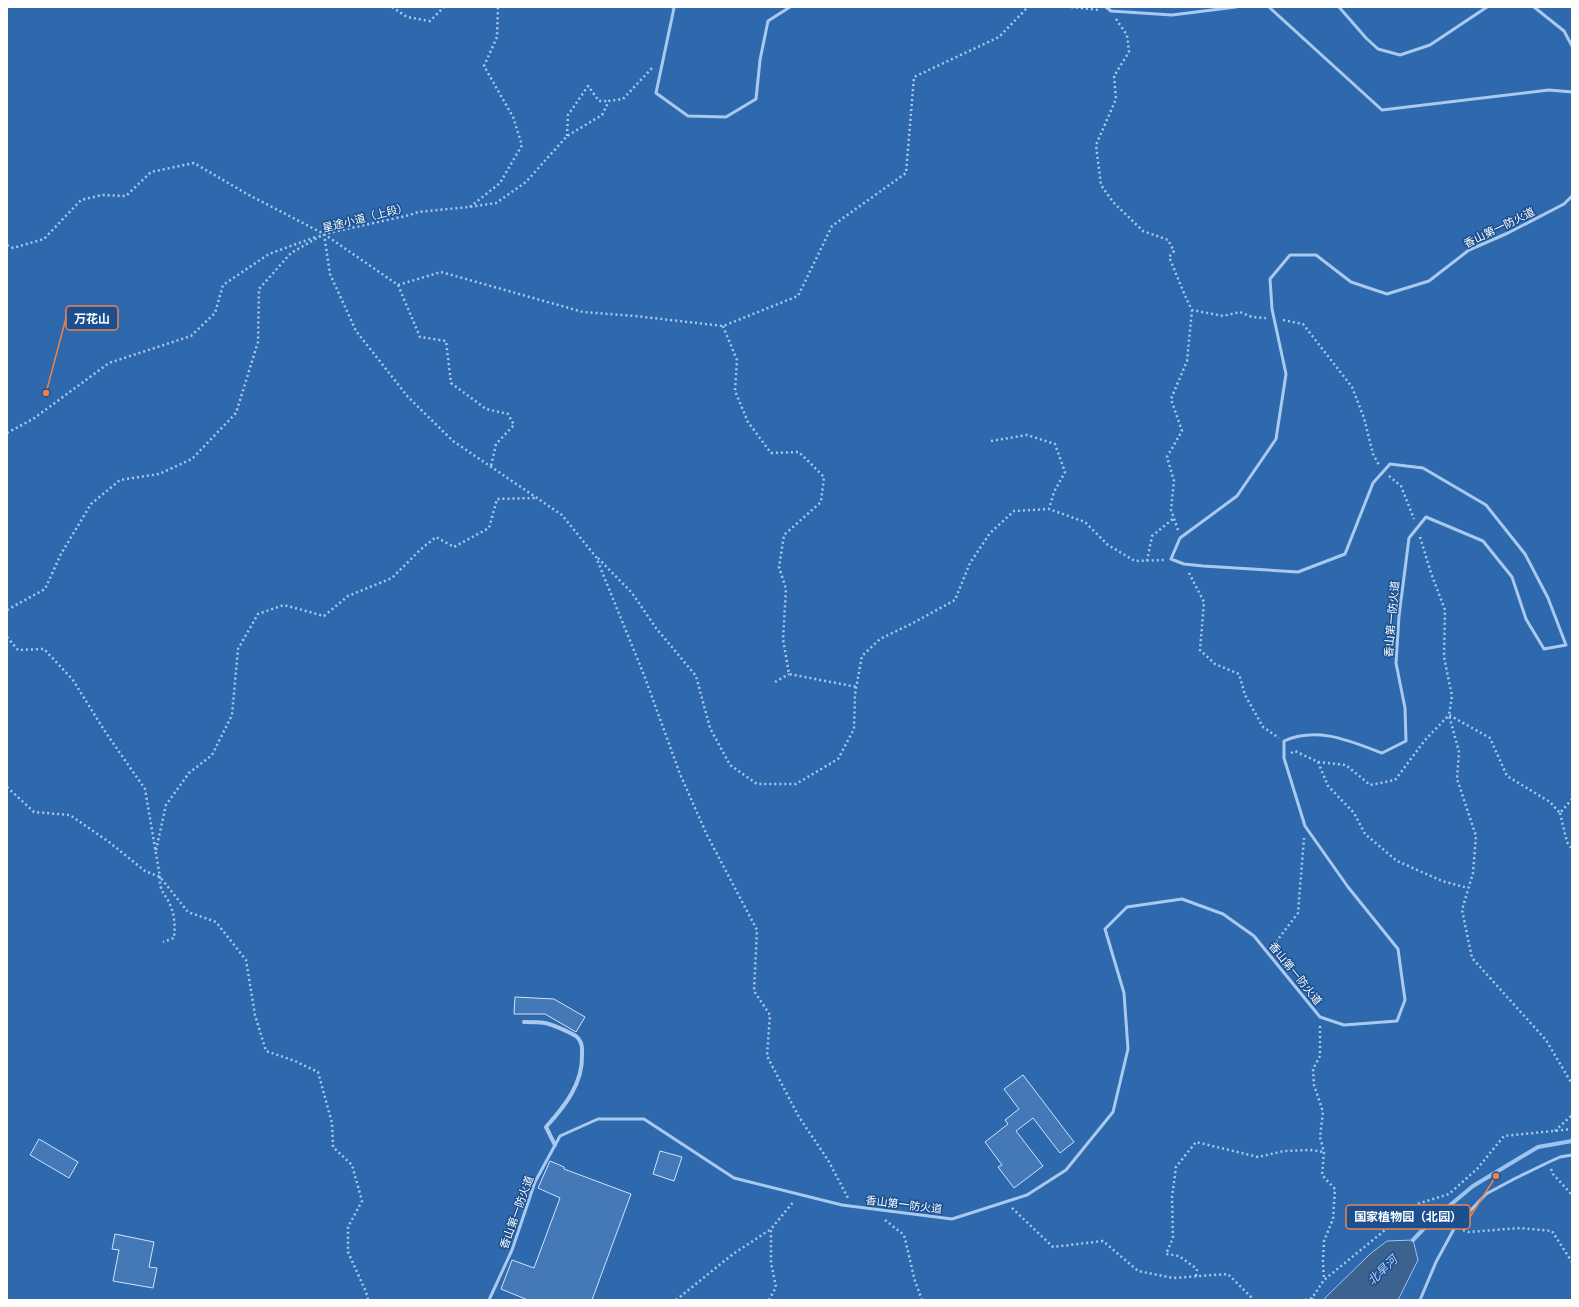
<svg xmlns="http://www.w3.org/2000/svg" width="1579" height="1307" font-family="Manrope,'Noto Sans SC',sans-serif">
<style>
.green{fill:#2e69ad}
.water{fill:#3c6290;stroke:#9cc4f0}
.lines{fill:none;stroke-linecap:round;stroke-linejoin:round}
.stream{stroke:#9cc4f0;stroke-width:4}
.building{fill:#4478b7;stroke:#cfe3fa}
.path{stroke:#a9c9ee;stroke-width:2.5;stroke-dasharray:2 3;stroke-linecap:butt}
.service{stroke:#a9c9ee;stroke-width:3}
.minor{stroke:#a9c9ee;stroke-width:4}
.labels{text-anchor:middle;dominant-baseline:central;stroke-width:3;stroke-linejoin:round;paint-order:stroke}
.street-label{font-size:11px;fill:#fff;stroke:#1b4f8f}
.water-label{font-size:12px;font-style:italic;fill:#b5d3f5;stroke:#1b4f8f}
.leader{fill:none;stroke:#ee8249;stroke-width:1.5}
.callout-dot{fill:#ee8249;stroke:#1b4f8f;stroke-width:1.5}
.callout{fill:#1b4f8f;stroke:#ee8249;stroke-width:1.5}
.callout-label{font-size:12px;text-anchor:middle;font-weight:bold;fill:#fff}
</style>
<rect width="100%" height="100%" fill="#1b4f8f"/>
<path class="green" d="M7 7H1572V1300H7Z"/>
<path class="water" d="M1413 1240 1418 1260 1398 1300H1325V1298L1370 1254 1387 1241Z"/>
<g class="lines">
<path class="stream" d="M1413 1240 1431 1221 1473 1186 1538 1147 1572 1141"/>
</g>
<path class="building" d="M515 997 554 999 585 1017 576 1032 545 1014H514Z
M1023 1075 1074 1142 1060 1153 1033 1118 1016 1131 1043 1166 1014 1188 998 1167 1002 1165 985 1142 1008 1124 1005 1120 1019 1109 1004 1089Z
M39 1139 78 1162 69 1178 30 1155Z
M660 1151 682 1157 674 1181 653 1174Z
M550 1161 564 1167V1169L631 1194 592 1300H528L501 1289 512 1260 534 1268 560 1198 538 1188Z
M115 1234 154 1242 149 1267 157 1268 153 1288 113 1281 119 1250 112 1249Z"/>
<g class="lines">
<path class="path" d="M392 7 407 17 430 21 444 7
M1071 7 1099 10
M1116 19 1127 35 1129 52 1114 76 1116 99 1096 145 1101 185 1113 202 1143 231 1168 240 1174 251 1169 257C1177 275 1183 293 1192 310L1223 316 1240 312 1252 317 1266 318
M567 136 568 115 588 86 599 101H609
M470 207 500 183 522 145 513 117 484 66 497 37 498 7
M324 234 330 274 356 331 408 397 453 441 562 515 596 557 644 675 680 774 707 835 757 930 754 991 770 1015 767 1056 799 1117 828 1160 848 1198
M7 245 13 248 44 239 81 200 102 195 126 196 151 172 194 163 247 194 324 234 398 285 441 272 583 312 635 316 723 326 798 296 832 226 906 173 914 77 999 37 1028 7
M398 285 420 337 446 341 451 383 486 409 508 414 514 425 496 444 491 466
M1283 320 1303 324 1352 387 1364 418 1373 454 1379 465
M723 326 737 360 735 391 748 422 771 453 799 452 824 477 821 502 784 535 779 567 786 589 783 639 789 674 857 687
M7 433 33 419 109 363 191 336 215 313 223 285 269 254 318 236
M991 441 1027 435 1055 444 1065 472 1054 492 1049 509
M1389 476 1401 486 1414 519
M1178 530 1171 510 1174 481 1167 457 1182 431 1171 399 1187 361 1192 310
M1420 537 1431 573 1445 610 1444 657 1452 696 1449 715 1459 752 1457 779 1476 836 1473 873 1462 910 1472 958 1546 1040 1572 1084
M598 558 632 593 656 628 696 676 710 728 730 765 757 784H796L838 759 854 729 855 694 862 656 880 639 913 623 955 600 970 563 990 533 1014 511 1049 509 1085 522 1108 545 1135 561 1164 560
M1147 561 1152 536 1174 518
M1189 573 1204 602 1200 650 1215 664 1239 674 1245 695 1263 727 1279 738
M7 610 45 589 61 554 91 504 120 480 159 474 192 459 236 413 258 342 259 289 291 253 324 234 410 215 418 212 469 207 496 203 526 182 567 136 602 115 609 101 623 99 653 67
M7 637 18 650 44 649 73 680 106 733 145 789 160 877C159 893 166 893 171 907 175 917 175 928 174 938L163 942
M775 682 789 674
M1291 753 1295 751 1318 762 1346 765 1370 785 1395 780 1425 740 1449 715 1490 738 1507 776 1550 802 1560 813 1572 799
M1318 762 1328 786 1354 813 1365 834 1397 861 1442 881 1468 888
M7 787 34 812 70 815 109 842 145 871 160 877 188 912 216 922 246 960 255 1015 266 1051 295 1061 318 1072 332 1123 333 1147 352 1165 362 1201 348 1227V1252L366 1292 368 1300
M1560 813 1567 842 1572 849
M156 850 166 805 189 773 212 755 232 715 238 649 258 614 284 605 324 616 348 596 392 578 420 550 436 537 454 547 489 528 497 499 537 498
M1273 946 1298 913 1304 838
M1320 1026V1056L1313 1069 1314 1085 1323 1112 1320 1137 1324 1152 1322 1175 1335 1189 1333 1219 1324 1241 1323 1261 1324 1280
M1555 1131 1572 1115
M1551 1169 1553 1174 1572 1195
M1012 1208 1053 1247 1103 1241 1138 1271 1173 1278 1228 1274 1254 1300
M885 1220 904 1235 915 1281 922 1300
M1463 1230 1469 1232 1520 1228 1552 1231 1572 1262
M1196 1276 1197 1269 1179 1256 1166 1254 1173 1238 1172 1197 1176 1167 1196 1142 1258 1157 1284 1151 1310 1150 1324 1152
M676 1300 733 1254 771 1229
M769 1300 776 1287 771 1263V1229L794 1201
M1305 1300 1312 1298
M1313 1300 1312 1298 1324 1280 1417 1204 1449 1194 1477 1169 1504 1136 1572 1129"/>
<path class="service" d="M672 7 674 8 656 93 688 116 726 117 756 99 760 60 768 21 790 7
M1106 7 1111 11 1172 15 1236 7
M1269 7 1382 110 1549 90 1572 92
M1339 7 1366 38 1378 49 1400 55 1430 45 1487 7
M1534 7 1564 31 1572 46
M489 1300 512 1250 535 1182 560 1136 598 1119H644L734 1178 842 1205 952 1219 1027 1195 1066 1170 1113 1112 1128 1049 1124 993 1105 929 1127 907 1182 899 1223 914 1254 936 1320 1017 1344 1025 1397 1021 1405 1000 1398 949 1348 887 1305 826 1284 758V741C1317 726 1350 741 1382 753L1406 741 1405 708 1396 663 1399 616 1409 538 1426 517 1483 541 1512 577 1526 619 1544 649 1566 645 1548 598 1525 554 1486 505 1423 468 1390 464 1373 483 1345 554 1298 572 1203 566 1184 564 1171 559 1180 538 1237 496 1276 439 1286 374 1272 309 1270 279 1290 255H1316L1351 282 1387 294 1429 281 1469 250 1508 233 1564 204 1572 196
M1420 1300 1436 1262 1455 1227 1486 1194 1514 1179 1549 1162 1560 1157 1572 1155"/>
<path class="minor" d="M524 1022C531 1022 538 1022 545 1023 551 1024 575 1034 578 1038 583 1044 582 1049 582 1055 583 1084 564 1107 546 1127L555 1145"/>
</g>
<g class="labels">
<g class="street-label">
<text transform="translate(365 217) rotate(-14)">星途小道（上段）</text>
<text transform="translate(1499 227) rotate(-26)">香山第一防火道</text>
<text transform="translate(1391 619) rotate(-85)">香山第一防火道</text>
<text transform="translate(1296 973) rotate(51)">香山第一防火道</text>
<text transform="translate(904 1204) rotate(7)">香山第一防火道</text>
<text transform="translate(516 1212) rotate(-70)">香山第一防火道</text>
</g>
<g class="water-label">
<text transform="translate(1382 1270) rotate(-44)">北旱河</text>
</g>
</g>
<path class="leader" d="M46 393L66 318M1496 1176L1470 1217"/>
<g class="callout-dot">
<circle cx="46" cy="393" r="4"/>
<circle cx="1496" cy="1176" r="4"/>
</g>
<g class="callout">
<rect x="66" y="306" width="52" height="24" rx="4"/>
<rect x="1346" y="1205" width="124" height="24" rx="4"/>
</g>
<g class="callout-label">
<text x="92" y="323">万花山</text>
<text x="1408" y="1221">国家植物园（北园）</text>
</g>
<rect width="1579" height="1307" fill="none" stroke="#ffffff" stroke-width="16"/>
</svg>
